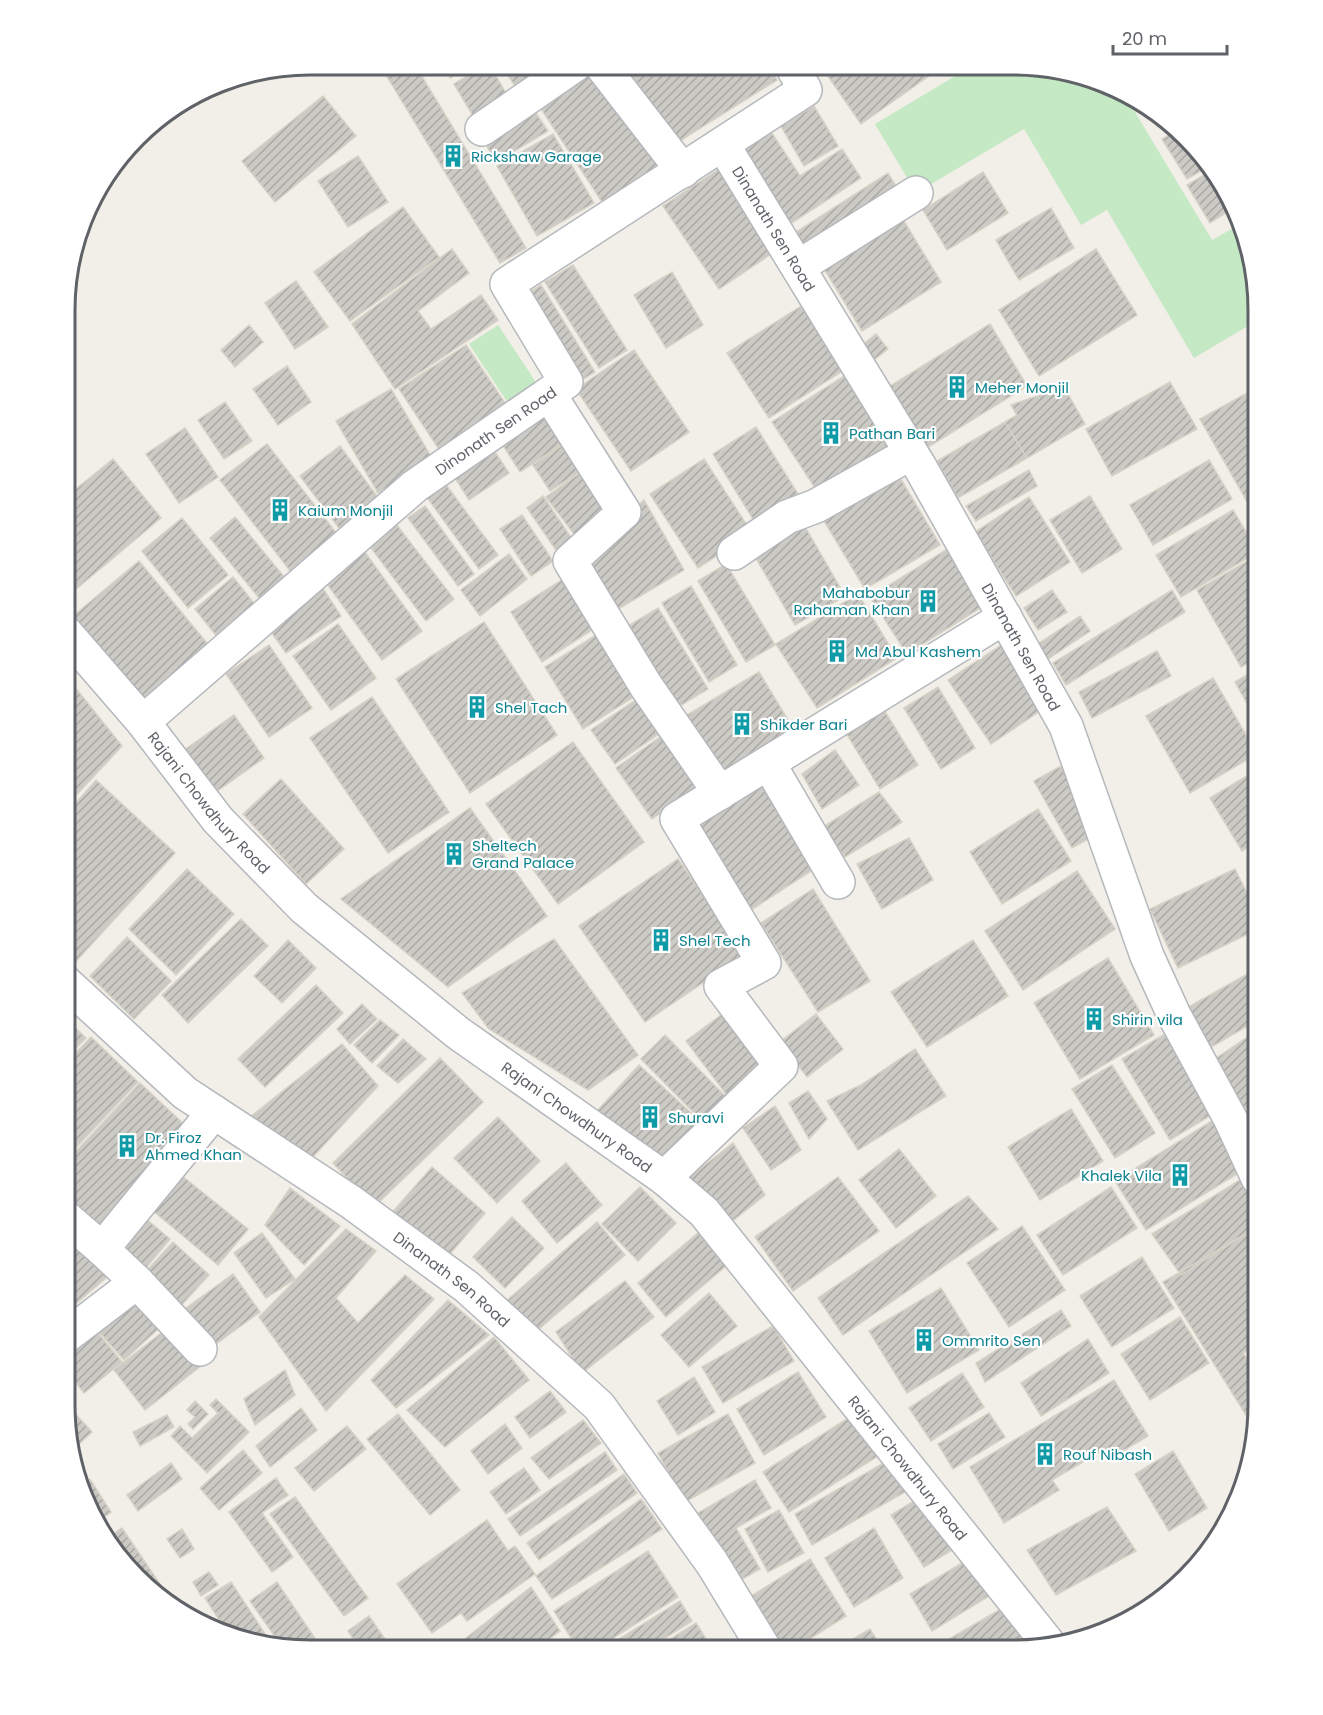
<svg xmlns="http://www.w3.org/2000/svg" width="1323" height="1715" font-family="Poppins,sans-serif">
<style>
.green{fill:#c5e8c5}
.building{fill:url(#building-hatch);stroke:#d6d1c6;stroke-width:1.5}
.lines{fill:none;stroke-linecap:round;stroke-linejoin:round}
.minor-casing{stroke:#b5b8bc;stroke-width:36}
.minor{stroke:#fff;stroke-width:33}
.labels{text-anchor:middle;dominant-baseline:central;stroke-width:4.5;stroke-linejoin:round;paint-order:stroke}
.culture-label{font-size:15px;fill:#0d838f;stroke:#fff;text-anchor:start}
.street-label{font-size:15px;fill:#5f6368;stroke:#fff}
.rim{fill:none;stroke:#5f6368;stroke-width:3}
</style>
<defs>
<pattern id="building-hatch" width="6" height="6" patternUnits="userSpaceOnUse" patternTransform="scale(1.5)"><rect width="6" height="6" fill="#cccac5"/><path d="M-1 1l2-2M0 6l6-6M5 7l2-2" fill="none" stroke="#a9a8a4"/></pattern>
</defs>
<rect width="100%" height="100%" fill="#f1efe8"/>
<path class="green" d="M972 66C1024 67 1076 65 1123 92L1212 240 1239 225 1258 309V320L1194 358 1107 210 1081 225 1024 129 916 193 875 124Z
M498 325 543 393 514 412 469 344Z"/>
<path class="building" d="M380 65H415L526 248 500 263Z
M443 65H474L450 78Z
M485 65H489L511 101 476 121 454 84Z
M501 65H560L519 92Z
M590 65 663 166 604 205 536 101Z
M636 65 768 66 777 80 675 144 629 70Z
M827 66H943L861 124 823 69Z
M323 96 356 136 275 202 242 161Z
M531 106 548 131 496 162 481 136Z
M814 106 838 146 804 166 781 126Z
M766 124 800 176 842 149 861 178 787 226 735 145Z
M1176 131 1206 168 1187 179 1162 139Z
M553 134 594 203 537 236 497 166Z
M358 156 388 202 348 227 318 181Z
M722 167 777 250 719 289 663 206Z
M983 172 1008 213 947 250 923 210Z
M1209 172 1233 201 1235 207 1210 223 1187 185Z
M888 173 899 191 802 249 793 234Z
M403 207 439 257 350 321 314 272Z
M1051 208 1074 248 1019 280 996 240Z
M902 218 941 282 862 331 823 267Z
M452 249 469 273 418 311 431 329 481 295 498 320 395 389 352 324Z
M1096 249 1137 315 1039 376 999 310Z
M573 265 627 350 599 368 545 282Z
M672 272 703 325 666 348 634 295Z
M296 281 328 327 295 349 265 303Z
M541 285 595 372 576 384 522 297Z
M803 305 844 370 769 418 727 353Z
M990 324 1027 386 925 449 887 388Z
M249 325 263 342 235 367 221 350Z
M876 334 888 349 874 360 862 345Z
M466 345 511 412 444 457 399 389Z
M634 350 689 432 631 471 576 389Z
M287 366 311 402 278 425 253 389Z
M844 376 889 445 817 491 772 422Z
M1170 382 1197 429 1112 476 1086 429Z
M1064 387 1085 424 1027 458 1005 422 1017 415 1011 405Z
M391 389 433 460 378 493 336 421Z
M1247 393 1258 414V500L1249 505 1200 419Z
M225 402 252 441 224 459 198 420Z
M549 406 570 439 520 472 499 439Z
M1005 422 1027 458 958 498 937 461Z
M756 427 800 497 756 524 713 454Z
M185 428 218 477 179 503 146 454Z
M569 441 587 467 550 491 533 465Z
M489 443 509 473 469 500 450 470Z
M267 444 341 539 294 576 220 480Z
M340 446 382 503 342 532 300 476Z
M113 459 161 518 69 595 66 591V497Z
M704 459 752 533 698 568 650 494Z
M1209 460 1232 499 1153 545 1130 505Z
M587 468 616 510 577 538 546 497Z
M1029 470 1037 486 976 521 966 506Z
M899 476 940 545 865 589 824 521Z
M444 482 498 555 479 569 426 496Z
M543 496 574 542 558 553 527 508Z
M1090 496 1122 549 1082 573 1050 520Z
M1029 497 1070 562 1016 596 975 532Z
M644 500 684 570 610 614 579 566Z
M425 506 474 574 458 586 408 518Z
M1233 510 1258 552 1181 597 1156 555Z
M522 515 553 561 531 576 500 529Z
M235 517 289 583 264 604 210 538Z
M182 518 228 575 188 608 142 551Z
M800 518 845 596 795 625 750 548Z
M396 524 454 599 426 621 368 544Z
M362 548 422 631 382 660 322 577Z
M949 548 985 605 907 654 870 597Z
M509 554 527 579 480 616 461 590Z
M1258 555V657L1241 667 1197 590Z
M139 561 211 648 139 708 67 621Z
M726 564 775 645 746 662 698 581Z
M568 576 600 625 542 662 511 612Z
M233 577 262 613 223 644 195 609Z
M320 584 341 616 286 653 264 622Z
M691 586 737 665 709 682 662 603Z
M1052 590 1067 612 1038 630 1024 608Z
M1172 590 1185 612 1066 685 1053 663Z
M858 594 897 658 817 708 776 644Z
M658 608 708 689 673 710 623 629Z
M1080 616 1090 631 1048 659 1038 644Z
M484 622 557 735 470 793 396 679Z
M338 624 376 678 331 710 293 656Z
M604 630 642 692 583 729 545 667Z
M1003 644 1046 707 991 744 948 680Z
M269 645 312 708 269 737 226 674Z
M1157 651 1171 676 1092 718 1079 692Z
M1258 668V723L1235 682Z
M759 672 796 733 724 777 687 715Z
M66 676 122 746 66 806Z
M1213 678 1257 754 1190 793 1146 716Z
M938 687 975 748 941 769 904 708Z
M646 693 669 727 615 764 591 730Z
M372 697 449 812 388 853 310 738Z
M884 710 918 765 880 789 846 733Z
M234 715 264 758 213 794 183 751Z
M670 730 705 782 652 819 616 768Z
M573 742 644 842 558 904 486 804Z
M835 750 859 785 822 809 802 774Z
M1061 766 1099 833 1072 848 1034 781Z
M1250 774 1258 788V841L1242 851 1210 798Z
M759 776 817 867 748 912 690 822Z
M281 779 344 849 306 884 243 814Z
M96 780 175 853 67 971 66 814Z
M879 792 902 822 845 857 823 827Z
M470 808 547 916 448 987 341 899Z
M1038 809 1071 861 1002 904 970 852Z
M909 838 933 880 882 909 857 864Z
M678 859 744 955 645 1022 579 926Z
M187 869 234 914 176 975 129 929Z
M1235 869 1258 916V929L1178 968 1150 909Z
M1077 871 1115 929 1023 990 985 931Z
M813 889 870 981 818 1012 761 923Z
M241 919 268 946 188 1023 162 995Z
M127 937 171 981 134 1019 90 976Z
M554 939 638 1055 588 1090 489 1029 462 993Z
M288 940 316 968 282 1003 254 976Z
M973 940 1008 996 927 1047 891 992Z
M1108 958 1154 1035 1080 1079 1034 1003Z
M1258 968V1020L1206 1050 1183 1010Z
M316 985 343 1013 265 1087 238 1059Z
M362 1004 377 1019 350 1044 337 1029Z
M732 1007 774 1064 729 1098 686 1041Z
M816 1014 843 1049 807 1077 780 1042Z
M65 1018 86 1038 65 1059Z
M380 1020 399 1035 372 1063 354 1045Z
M1258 1030V1100L1240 1111 1212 1061Z
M1165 1034 1213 1114 1170 1140 1122 1059Z
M665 1035 728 1099 704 1123 641 1059Z
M91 1037 138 1082 65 1159V1064Z
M403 1039 426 1059 398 1083 377 1066Z
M342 1044 378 1086 302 1169 244 1122Z
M915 1049 946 1096 858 1150 827 1101 861 1085Z
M440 1058 483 1102 374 1207 333 1163Z
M639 1065 703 1124 661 1170 597 1111Z
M1112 1065 1155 1133 1115 1158 1072 1089Z
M140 1083 189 1129 92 1232 65 1207V1163Z
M808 1091 827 1119 809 1139 789 1103Z
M775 1106 801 1150 771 1170 743 1128Z
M1071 1109 1103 1161 1040 1200 1008 1147Z
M498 1117 540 1161 497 1203 454 1158Z
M1258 1117V1145L1246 1124Z
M1215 1119 1245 1169 1146 1230 1115 1181Z
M733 1143 765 1195 725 1227 683 1182Z
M899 1149 936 1196 896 1228 859 1180Z
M566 1163 602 1205 557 1243 522 1201Z
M432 1167 485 1213 443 1262 390 1215Z
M181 1175 248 1229 218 1265 152 1210Z
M838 1177 879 1231 793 1291 755 1237Z
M1245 1177 1257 1227 1181 1275 1152 1234Z
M640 1187 676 1223 638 1261 602 1224Z
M1111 1187 1137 1228 1063 1275 1037 1235Z
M290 1188 340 1226 304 1265 265 1225Z
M968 1196 998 1229 843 1335 818 1298Z
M139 1213 170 1239 140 1275 109 1249Z
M512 1217 544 1248 505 1288 473 1257Z
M597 1222 625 1255 532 1335 504 1303Z
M1022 1226 1065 1290 1009 1327 967 1263Z
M1257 1227 1258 1344 1243 1353 1258 1377 1256 1431 1163 1282Z
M346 1229 376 1251 336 1298 358 1323 405 1275 434 1299 326 1411 259 1317Z
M76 1230 113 1272 72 1307 65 1298V1240Z
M262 1233 295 1279 266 1298 234 1253Z
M698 1233 726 1266 666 1317 638 1283Z
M173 1242 209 1275 175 1312 139 1279Z
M1142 1257 1174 1308 1112 1347 1080 1296Z
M233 1274 260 1312 205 1352 178 1314Z
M129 1281 165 1323 124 1360 87 1318Z
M625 1281 654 1317 582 1373 556 1332Z
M941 1288 979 1350 907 1393 869 1331Z
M709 1293 737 1326 689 1367 661 1335Z
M448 1300 489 1335 396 1408 371 1380Z
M1061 1310 1071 1326 985 1382 976 1363Z
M1180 1317 1209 1363 1150 1400 1121 1354Z
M88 1321 122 1362 84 1393 65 1369V1340Z
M773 1326 794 1361 723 1403 702 1367Z
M169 1327 201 1366 145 1410 114 1370Z
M494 1337 529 1380 445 1447 407 1410Z
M1088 1339 1109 1373 1041 1416 1021 1383Z
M285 1370 295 1395 255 1425 244 1399Z
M798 1372 826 1417 764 1455 737 1409Z
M962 1373 984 1407 931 1441 909 1408Z
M694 1377 715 1412 678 1435 657 1401Z
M1114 1380 1148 1436 1111 1458 1105 1449 1052 1480 1059 1490 1004 1523 970 1467Z
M550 1391 566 1412 530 1438 515 1417Z
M216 1399 249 1432 207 1473 171 1436 180 1426 192 1438 218 1413 210 1405Z
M195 1401 208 1414 193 1429 188 1424 195 1417 187 1410Z
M301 1408 317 1430 270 1467 256 1446Z
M72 1410 92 1432 76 1447 67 1415Z
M989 1413 1005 1437 953 1469 938 1444Z
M398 1414 460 1490 430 1515 367 1439Z
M728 1414 755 1463 685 1502 658 1453Z
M167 1415 174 1427 140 1446 133 1432Z
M853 1415 878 1456 789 1512 763 1472Z
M583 1420 601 1443 549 1479 531 1458Z
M505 1424 522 1448 488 1474 471 1451Z
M347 1426 366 1449 314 1491 295 1468Z
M243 1450 262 1473 219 1510 200 1488Z
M1173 1451 1207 1508 1169 1531 1135 1474Z
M605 1452 617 1470 520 1536 508 1519Z
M887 1461 905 1492 812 1545 795 1514Z
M171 1463 182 1479 138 1511 127 1495Z
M524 1468 540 1490 506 1514 490 1492Z
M624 1474 637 1493 539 1560 527 1543Z
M276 1478 288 1495 262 1513 293 1557 272 1572 229 1512Z
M82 1479 85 1483 90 1479 111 1512 96 1523 90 1514Z
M755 1480 771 1508 736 1528 760 1569 739 1581 698 1513Z
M922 1496 954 1549 924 1567 891 1515Z
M295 1497 368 1598 344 1616 270 1514Z
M641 1499 662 1529 552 1599 536 1576Z
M1107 1507 1136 1551 1056 1595 1027 1550Z
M779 1510 804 1553 768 1572 745 1529Z
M487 1520 508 1551 515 1546 535 1574 467 1621 461 1613 432 1633 397 1584Z
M122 1528 172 1602 169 1605 126 1567 106 1539Z
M874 1528 903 1578 854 1607 825 1558Z
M182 1529 194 1549 180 1558 167 1539Z
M648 1551 678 1597 596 1649H578L554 1611Z
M810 1559 846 1616 792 1650H776L745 1600Z
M967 1560 989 1596 932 1631 910 1594Z
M209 1572 218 1585 201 1596 193 1582Z
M231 1582 273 1646 225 1629 205 1598Z
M277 1582 322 1649 283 1648 250 1601Z
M531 1587 560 1631 536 1649H452Z
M680 1601 692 1621 648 1649H603Z
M1006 1606 1029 1647 1014 1650H930Z
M369 1616 392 1649H360L348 1631Z
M696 1623 713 1650H672L667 1641Z
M870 1629 883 1650H834Z"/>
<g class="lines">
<g class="minor-casing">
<g id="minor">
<path d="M601 65 683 171"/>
<path d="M482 129 575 65"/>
<path id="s1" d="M723 145 920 467 1066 726 1147 956 1174 1015 1231 1120 1258 1178"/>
<path d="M798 267 916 193"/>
<path d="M549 394 624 512 570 561 646 686 720 793"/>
<path d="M734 553 787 517 816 506 911 453"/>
<path id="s2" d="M66 633 143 722 218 820 304 908 458 1033 664 1178 704 1212 1048 1643"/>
<path id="s3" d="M143 722 415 486 566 382 507 284 805 90 792 66"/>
<path d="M769 764 838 882"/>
<path id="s4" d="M65 982 185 1093 351 1202 467 1287 599 1406 712 1563 765 1650"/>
<path d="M664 1178 781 1066 721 986 764 963 677 819 1005 617"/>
<path d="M65 1217 102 1249"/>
<path d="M65 1337 137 1282"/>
<path d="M200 1349 137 1282 102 1249 214 1112"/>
</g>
</g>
<use href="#minor" class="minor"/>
</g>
<defs>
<g id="building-bare" transform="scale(1.8)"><path d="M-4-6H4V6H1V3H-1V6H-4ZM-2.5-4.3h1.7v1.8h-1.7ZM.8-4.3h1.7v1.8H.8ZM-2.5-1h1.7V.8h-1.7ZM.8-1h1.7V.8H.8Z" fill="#0f9aa8" stroke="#fff" stroke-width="2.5" paint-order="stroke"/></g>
</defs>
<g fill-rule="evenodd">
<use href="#building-bare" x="453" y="156"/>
<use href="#building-bare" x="957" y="387"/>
<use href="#building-bare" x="831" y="433"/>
<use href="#building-bare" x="280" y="510"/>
<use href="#building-bare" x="928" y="601"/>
<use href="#building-bare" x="837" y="651"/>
<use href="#building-bare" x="477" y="707"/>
<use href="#building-bare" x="742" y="724"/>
<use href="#building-bare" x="454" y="854"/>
<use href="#building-bare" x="661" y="940"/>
<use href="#building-bare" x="1094" y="1019"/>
<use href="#building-bare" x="650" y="1117"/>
<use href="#building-bare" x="127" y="1146"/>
<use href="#building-bare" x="1180" y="1175"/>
<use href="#building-bare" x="924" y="1340"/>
<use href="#building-bare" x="1045" y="1454"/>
</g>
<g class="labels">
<g class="culture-label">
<text x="471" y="156">Rickshaw Garage</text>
<text x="975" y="387">Meher Monjil</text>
<text x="849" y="433">Pathan Bari</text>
<text x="298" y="510">Kaium Monjil</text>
<text x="910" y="592" text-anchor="end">Mahabobur<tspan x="910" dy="17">Rahaman Khan</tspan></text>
<text x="855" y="651">Md Abul Kashem</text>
<text x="495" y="707">Shel Tach</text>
<text x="760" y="724">Shikder Bari</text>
<text x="472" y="845">Sheltech<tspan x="472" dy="17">Grand Palace</tspan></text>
<text x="679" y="940">Shel Tech</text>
<text x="1112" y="1019">Shirin vila</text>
<text x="668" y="1117">Shuravi</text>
<text x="145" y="1137">Dr. Firoz<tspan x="145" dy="17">Ahmed Khan</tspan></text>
<text x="1162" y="1175" text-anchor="end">Khalek Vila</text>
<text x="942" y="1340">Ommrito Sen</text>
<text x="1063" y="1454">Rouf Nibash</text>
</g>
<g class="street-label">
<text stroke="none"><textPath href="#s1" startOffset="98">Dinanath Sen Road</textPath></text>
<text stroke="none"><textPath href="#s3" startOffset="458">Dinonath Sen Road</textPath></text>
<text stroke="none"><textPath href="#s1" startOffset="584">Dinanath Sen Road</textPath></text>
<text stroke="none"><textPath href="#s2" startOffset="222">Rajani Chowdhury Road</textPath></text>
<text stroke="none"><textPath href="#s2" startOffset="708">Rajani Chowdhury Road</textPath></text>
<text stroke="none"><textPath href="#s4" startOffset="489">Dinanath Sen Road</textPath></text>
<text stroke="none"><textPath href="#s2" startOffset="1194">Rajani Chowdhury Road</textPath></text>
</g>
</g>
<path d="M0 0H1323V1715H0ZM310 75H1013A235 235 0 0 1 1248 310V1405A235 235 0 0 1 1013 1640H310A235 235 0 0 1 75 1405V310A235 235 0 0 1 310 75Z" fill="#fff" fill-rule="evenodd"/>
<path class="rim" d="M310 75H1013A235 235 0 0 1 1248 310V1405A235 235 0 0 1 1013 1640H310A235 235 0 0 1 75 1405V310A235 235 0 0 1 310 75Z"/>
<path d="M1113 45v9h114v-9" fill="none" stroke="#5f6368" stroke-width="3"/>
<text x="1122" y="45" font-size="18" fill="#5f6368" stroke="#ffffff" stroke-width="4.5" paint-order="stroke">20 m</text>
</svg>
